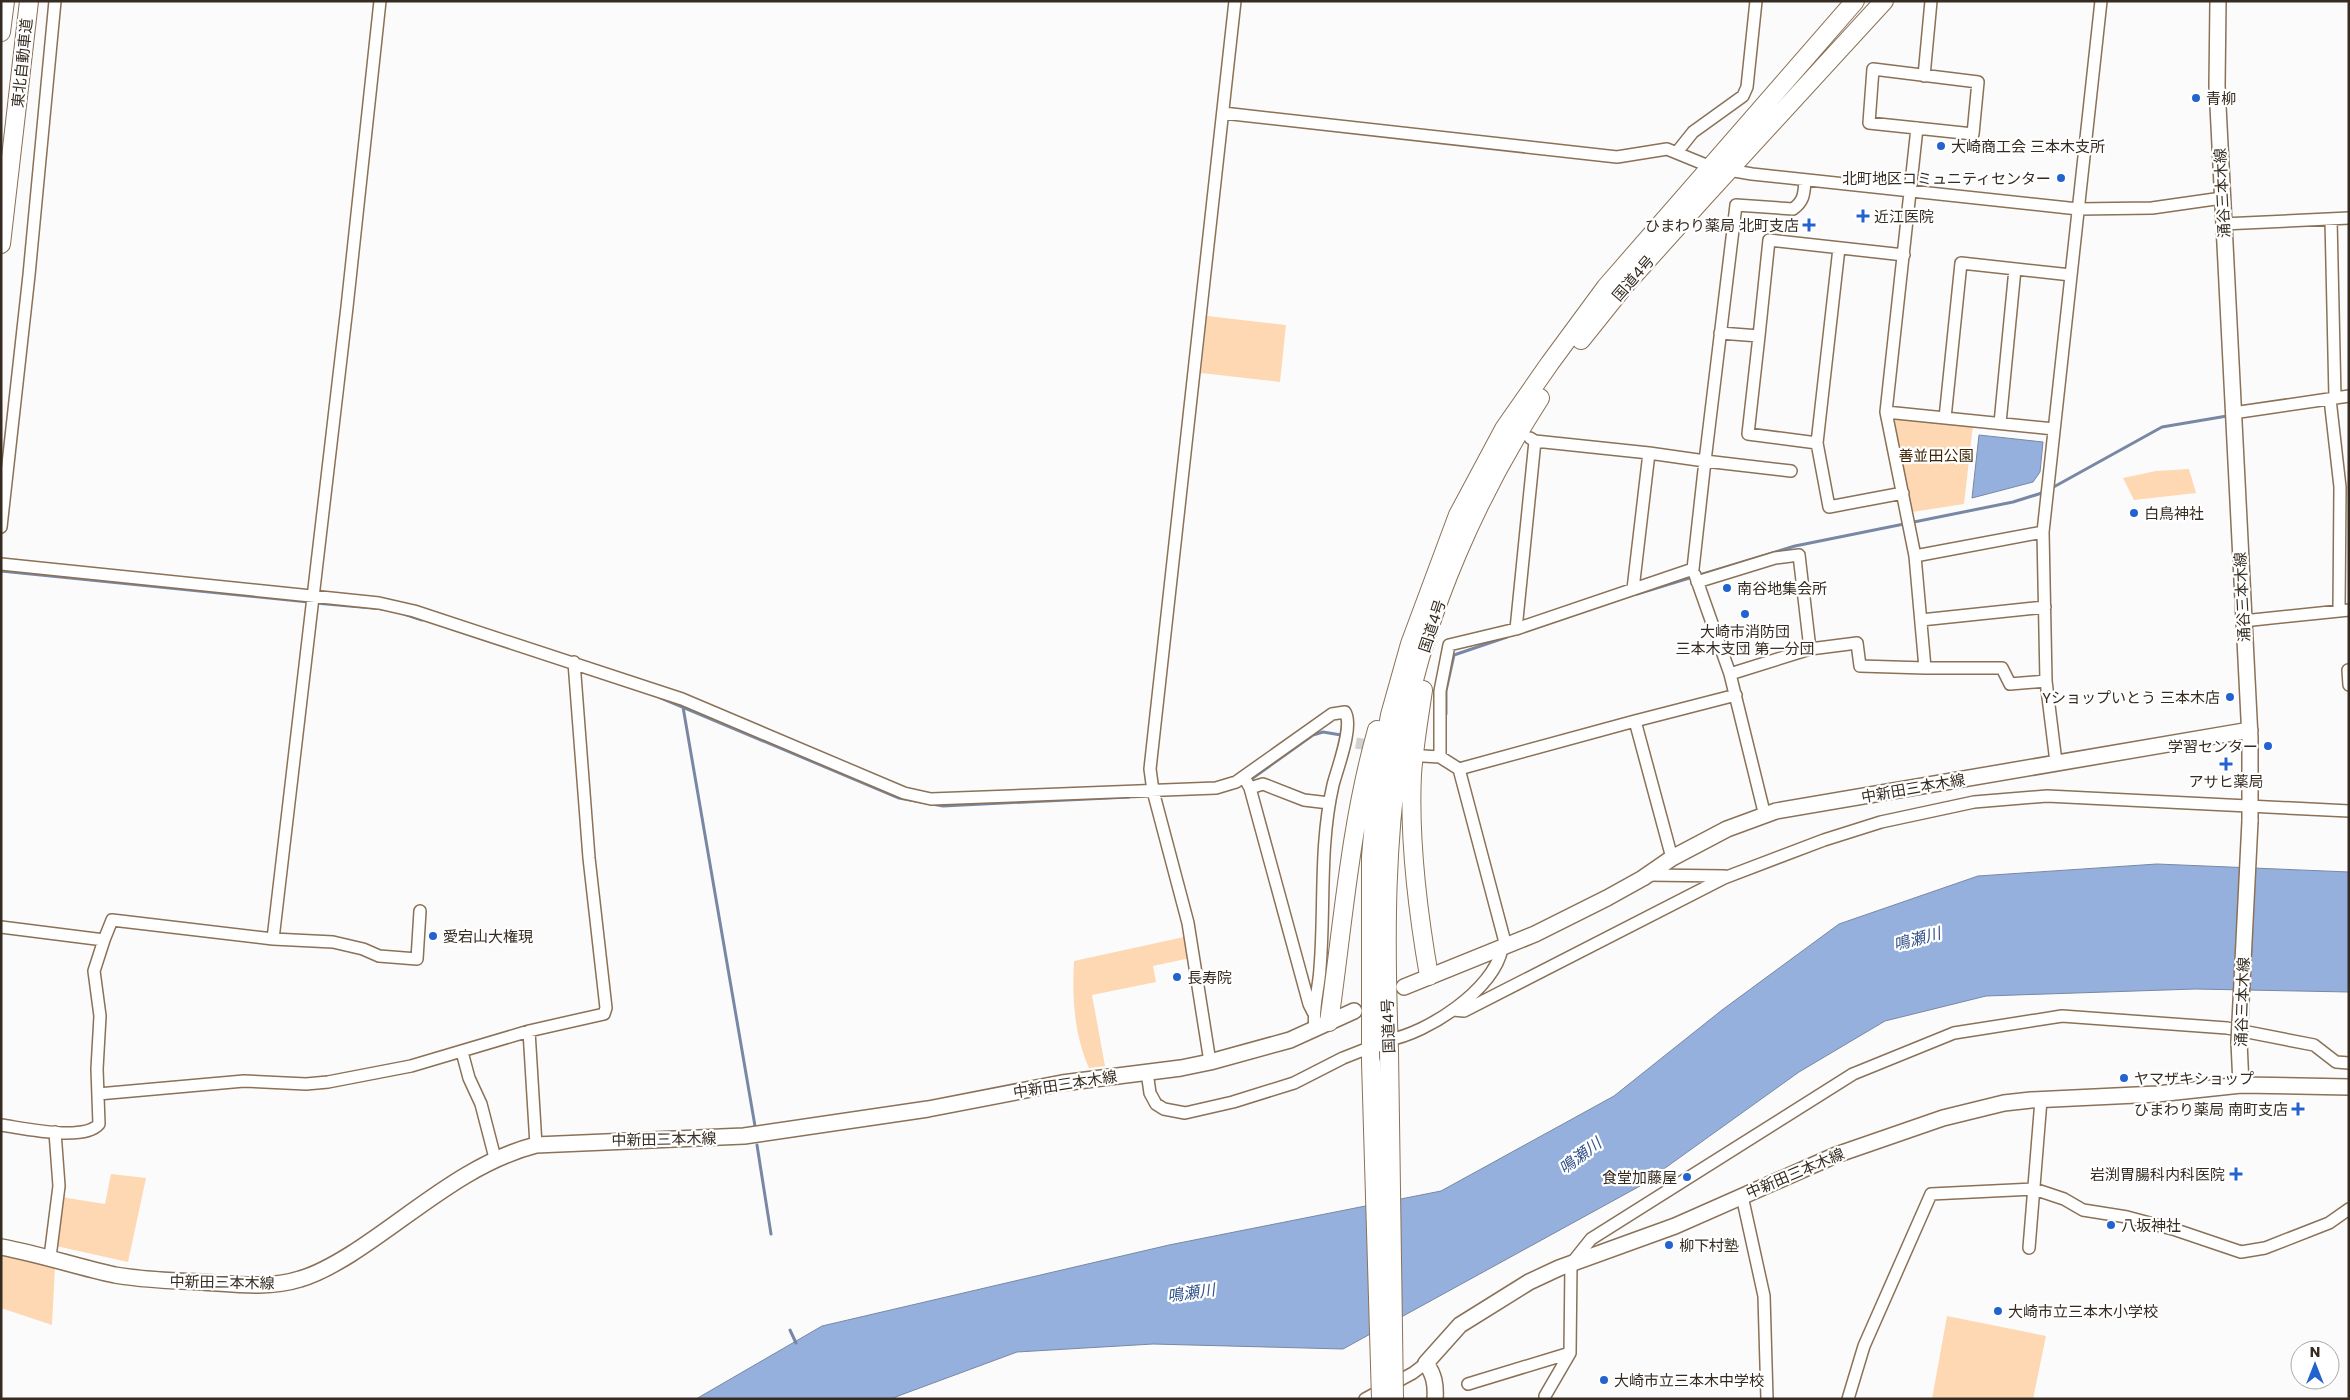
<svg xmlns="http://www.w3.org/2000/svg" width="2350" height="1400" font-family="Poppins,'Noto Sans JP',sans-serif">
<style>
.green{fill:#fdd8b3}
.water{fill:#95b0dc;stroke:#7888a4}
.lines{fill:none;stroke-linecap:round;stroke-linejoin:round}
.stream{stroke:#7888a4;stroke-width:3}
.minor-tunnel{stroke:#d3d1cf;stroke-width:11;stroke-dasharray:11 5.5;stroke-linecap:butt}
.minor-casing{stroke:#8a7157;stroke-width:14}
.major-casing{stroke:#8a7157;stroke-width:18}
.highway-casing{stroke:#8a7157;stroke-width:20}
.minor{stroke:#fff;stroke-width:11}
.major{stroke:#fff;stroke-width:15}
.highway{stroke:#fff;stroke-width:18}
.major-bridge-casing{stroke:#8a7157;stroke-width:18;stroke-linecap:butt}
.highway-bridge-casing{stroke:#8a7157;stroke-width:20;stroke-linecap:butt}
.major-bridge{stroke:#fff;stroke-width:15}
.highway-bridge{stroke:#fff;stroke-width:18}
.poi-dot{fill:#2263cf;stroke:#fff;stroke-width:2}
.labels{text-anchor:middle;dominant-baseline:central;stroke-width:4.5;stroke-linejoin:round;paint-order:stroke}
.street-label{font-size:15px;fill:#352b20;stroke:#fff}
.poi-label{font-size:15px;fill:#352b20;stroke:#fff;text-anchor:start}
.park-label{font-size:15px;fill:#3e2403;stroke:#fff}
.water-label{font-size:16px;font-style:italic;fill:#32538a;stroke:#fff}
</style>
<rect width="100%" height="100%" fill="#fbfbfb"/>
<path class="green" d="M1207 316 1286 325 1280 382 1201 373Z
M1894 417 1973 425 1964 504 1912 512Z
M2189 469 2196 493 2134 500 2123 478 2156 471Z
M1184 937 1190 958 1153 966 1156 982 1092 995 1105 1066 1089 1068C1074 1034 1072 998 1074 961Z
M111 1174 146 1178 128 1262 56 1246 61 1197 105 1204Z
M1 1256 55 1267 52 1325 1 1308Z
M1947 1316 2046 1336 2033 1399H1932Z"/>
<path class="water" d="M1979 435 2043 442 2040 472 2033 482 1972 498Z
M2157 864 2349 872V992L2195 989 1986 996 1885 1021 1799 1072 1640 1186 1343 1349 1153 1344 1017 1352 890 1399H696L822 1326 1169 1245 1441 1191 1614 1096 1722 1010 1839 924 1978 876Z"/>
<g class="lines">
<path class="stream" d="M2050 489 2162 427 2227 416
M1 571 309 602
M1637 594 1795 546 2013 502 2045 492
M315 603 384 609
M404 614 422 620
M661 698 899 798 943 806 1129 797
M683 707 755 1126
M1446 714V691L1454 655 1507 637
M1250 780 1313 735 1323 732 1341 735
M757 1145 771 1234
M790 1330 796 1343"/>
<path class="minor-tunnel" d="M1356 743 1379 747"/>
<g class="minor-casing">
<path id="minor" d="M1873 69 1978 82 1973 134 1869 123Z
M1924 76 1931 1
M1223 113 1617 157 1667 149 1711 167 1752 174 2078 209 2152 208 2222 198
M1677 152 1693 132 1743 96 1747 87 1756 1
M2331 219 2335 398
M2223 224 2349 218
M1720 333 1759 336 1748 434 1817 443 1829 507 1903 493
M1759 336 1769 240 1904 255
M2330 399 2340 487 2339 611
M1886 412 2054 429
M2233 413 2349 396
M1945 418 1961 263 2071 275
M2000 423 2015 269
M1530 438 1535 441 1649 453
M1817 443 1839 248
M1791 471 1705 461 1736 205 1793 209C1804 201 1804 194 1805 181
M1 527 29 275 55 1
M1915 556 2043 532
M1 564 379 603 414 611 682 699 904 793 931 799 1216 788 1236 782 1332 714 1345 712C1354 726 1337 769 1333 785 1319 846 1325 907 1320 968 1319 989 1312 1008 1315 1029
M1695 575 1730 674 1765 816
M1697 582 1775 558 1799 555 1810 649 1857 643 1860 666 1925 668 1915 556 1886 412 1917 128
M1633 589 1649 453 1705 461 1693 569 1516 629 1449 645 1440 691V757L1459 769 1635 721 1672 858
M1921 620 2045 607
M2243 621 2349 610
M1516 629 1535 441
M1925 668H2002L2010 684 2046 681
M2348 670 2349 685
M1730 674 1810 649
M1635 721 1736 695
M1423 756 1440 757
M2056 762 2046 681 2043 532 2101 1
M1459 769 1506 946
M1244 777 1250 788 1309 1004 1313 1012
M1250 788 1263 784 1304 800 1329 803
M1648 875 1725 876
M1 927 104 940 112 920 273 939 333 942 363 949 379 956 417 959 420 911
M273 939 347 307 380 1
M1453 1010 1464 1011 1724 878 1824 840 1881 822 1974 802 2047 796 2349 811
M529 1031 536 1145
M1388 1040C1428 1033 1493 990 1502 949
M462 1052 469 1078 481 1104 495 1158
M1210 1062 1188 923 1153 791 1150 769 1235 1
M1147 1072 1150 1093 1156 1104 1164 1109 1185 1113 1233 1102 1294 1083 1343 1058 1371 1047
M98 1094 244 1081 306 1084 328 1082 411 1066 529 1031 604 1014 606 1008 589 858 574 662
M1 1125C23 1128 84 1142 99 1124L97 1069 100 1016 94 971 104 940
M1742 1196 1764 1296 1767 1399
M2029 1248 2041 1100
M50 1257 59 1186 55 1132
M1468 1384 1570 1353
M1365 1399 1413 1373 1426 1363
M1545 1399V1396L1570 1353 1571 1264 1591 1239 1853 1074 1954 1033 2062 1016 2227 1028 2314 1045 2336 1062 2349 1063
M1848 1399 1864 1346 1931 1194 2034 1189 2064 1199 2083 1210 2127 1217 2176 1230 2241 1252 2265 1248 2329 1223 2349 1209"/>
</g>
<g class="major-casing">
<path id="major" d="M2218 1 2217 86 2250 738V821
M1404 987 1535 934 1607 898 1643 878 1672 858 1727 829 1776 811 2250 730
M2239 1042 2241 1085
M1 1247C40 1254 77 1267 115 1275 144 1280 173 1281 202 1282 234 1284 269 1289 300 1279 318 1274 335 1264 351 1254 411 1216 466 1163 536 1145L744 1136 928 1109 1062 1083 1181 1068 1210 1062 1290 1040 1354 1011
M1435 1399C1436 1384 1434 1375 1426 1363L1460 1325 1529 1282 1559 1268 1675 1226 1836 1155 1943 1118 2004 1103 2031 1100 2157 1094 2241 1085 2349 1087"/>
</g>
<g class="highway-casing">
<path id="highway" d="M1 32 5 1
M1 244 29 1
M1581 340 1625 285 1705 196 1884 1
M1423 690C1419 718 1414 746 1412 774 1409 837 1418 913 1429 976
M1329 1022C1343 924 1350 825 1377 730
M1389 1051C1385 941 1384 829 1405 720 1427 608 1478 494 1540 398
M1371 1062V857L1377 787 1390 715 1410 644 1458 515 1504 429 1550 363 1606 287 1855 1"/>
</g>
<use href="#minor" class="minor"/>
<use href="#major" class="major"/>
<use href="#highway" class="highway"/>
<g class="major-bridge-casing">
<path id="major-bridge" d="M2239 1042 2250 821"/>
</g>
<g class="highway-bridge-casing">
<path id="highway-bridge" d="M1389 1051 1394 1399
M1371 1062 1381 1399"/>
</g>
<use href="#major-bridge" class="major-bridge"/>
<use href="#highway-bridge" class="highway-bridge"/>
</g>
<g class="poi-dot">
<circle cx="2196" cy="98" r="5"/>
<circle cx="1941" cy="146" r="5"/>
<circle cx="2061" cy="178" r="5"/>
<path d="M1860.5 208.5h5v5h5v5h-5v5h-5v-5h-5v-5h5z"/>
<path d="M1806.5 217.5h5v5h5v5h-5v5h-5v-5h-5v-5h5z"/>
<circle cx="2134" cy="513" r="5"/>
<circle cx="1727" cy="588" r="5"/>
<circle cx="1745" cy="614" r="5"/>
<circle cx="2230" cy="697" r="5"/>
<circle cx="2268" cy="746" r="5"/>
<path d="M2223.5 756.5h5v5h5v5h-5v5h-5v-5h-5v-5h5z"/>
<circle cx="433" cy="936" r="5"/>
<circle cx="1177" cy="977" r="5"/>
<circle cx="2124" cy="1078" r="5"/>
<path d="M2295.5 1101.5h5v5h5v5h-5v5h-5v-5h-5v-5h5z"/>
<path d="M2233.5 1166.5h5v5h5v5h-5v5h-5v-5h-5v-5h5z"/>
<circle cx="1687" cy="1177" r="5"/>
<circle cx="2111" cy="1225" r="5"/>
<circle cx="1669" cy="1245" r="5"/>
<circle cx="1998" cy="1311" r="5"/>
<circle cx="1604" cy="1380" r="5"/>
</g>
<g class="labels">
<g class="street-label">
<text transform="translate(22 63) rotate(-84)">東北自動車道</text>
<text transform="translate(2222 193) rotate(-93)">涌谷三本木線</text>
<text transform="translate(1633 278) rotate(-49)">国道4号</text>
<text transform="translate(2242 597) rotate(-93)">涌谷三本木線</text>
<text transform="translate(1432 626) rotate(-72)">国道4号</text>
<text transform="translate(1913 788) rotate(-10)">中新田三本木線</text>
<text transform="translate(2242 1002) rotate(-88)">涌谷三本木線</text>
<text transform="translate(1388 1026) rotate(-92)">国道4号</text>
<text transform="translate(1065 1084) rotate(-9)">中新田三本木線</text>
<text transform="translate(664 1139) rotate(-1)">中新田三本木線</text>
<text transform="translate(1795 1173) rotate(-23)">中新田三本木線</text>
<text transform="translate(222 1282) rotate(1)">中新田三本木線</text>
</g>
<g class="poi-label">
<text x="2206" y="98">青柳</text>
<text x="1951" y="146">大崎商工会 三本木支所</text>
<text x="2051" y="178" text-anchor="end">北町地区コミュニティセンター</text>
<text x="1874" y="216">近江医院</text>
<text x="1799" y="225" text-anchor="end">ひまわり薬局 北町支店</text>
<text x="2144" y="513">白鳥神社</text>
<text x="1737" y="588">南谷地集会所</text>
<text x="1745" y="631" text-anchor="middle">大崎市消防団<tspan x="1745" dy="17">三本木支団 第一分団</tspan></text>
<text x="2220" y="697" text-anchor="end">Yショップいとう 三本木店</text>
<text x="2258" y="746" text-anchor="end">学習センター</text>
<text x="2226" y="781" text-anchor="middle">アサヒ薬局</text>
<text x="443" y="936">愛宕山大権現</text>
<text x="1187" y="977">長寿院</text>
<text x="2134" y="1078">ヤマザキショップ</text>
<text x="2288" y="1109" text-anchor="end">ひまわり薬局 南町支店</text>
<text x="2225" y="1174" text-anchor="end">岩渕胃腸科内科医院</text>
<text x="1677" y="1177" text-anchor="end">食堂加藤屋</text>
<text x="2121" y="1225">八坂神社</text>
<text x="1679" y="1245">柳下村塾</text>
<text x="2008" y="1311">大崎市立三本木小学校</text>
<text x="1614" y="1380">大崎市立三本木中学校</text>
</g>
<g class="park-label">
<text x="1936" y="455">善並田公園</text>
</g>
<g class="water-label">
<text transform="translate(1917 939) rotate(-15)">鳴瀬川</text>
<text transform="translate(1580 1156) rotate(-37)">鳴瀬川</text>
<text transform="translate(1191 1293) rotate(-8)">鳴瀬川</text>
</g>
</g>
<rect width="2350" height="1400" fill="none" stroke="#352b20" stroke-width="5"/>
<g transform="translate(2315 1365)"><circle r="24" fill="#ffffff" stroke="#aeaaa6"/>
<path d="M0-4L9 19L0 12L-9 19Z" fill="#2263cf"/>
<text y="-8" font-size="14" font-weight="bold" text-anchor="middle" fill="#352b20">N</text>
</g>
</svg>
